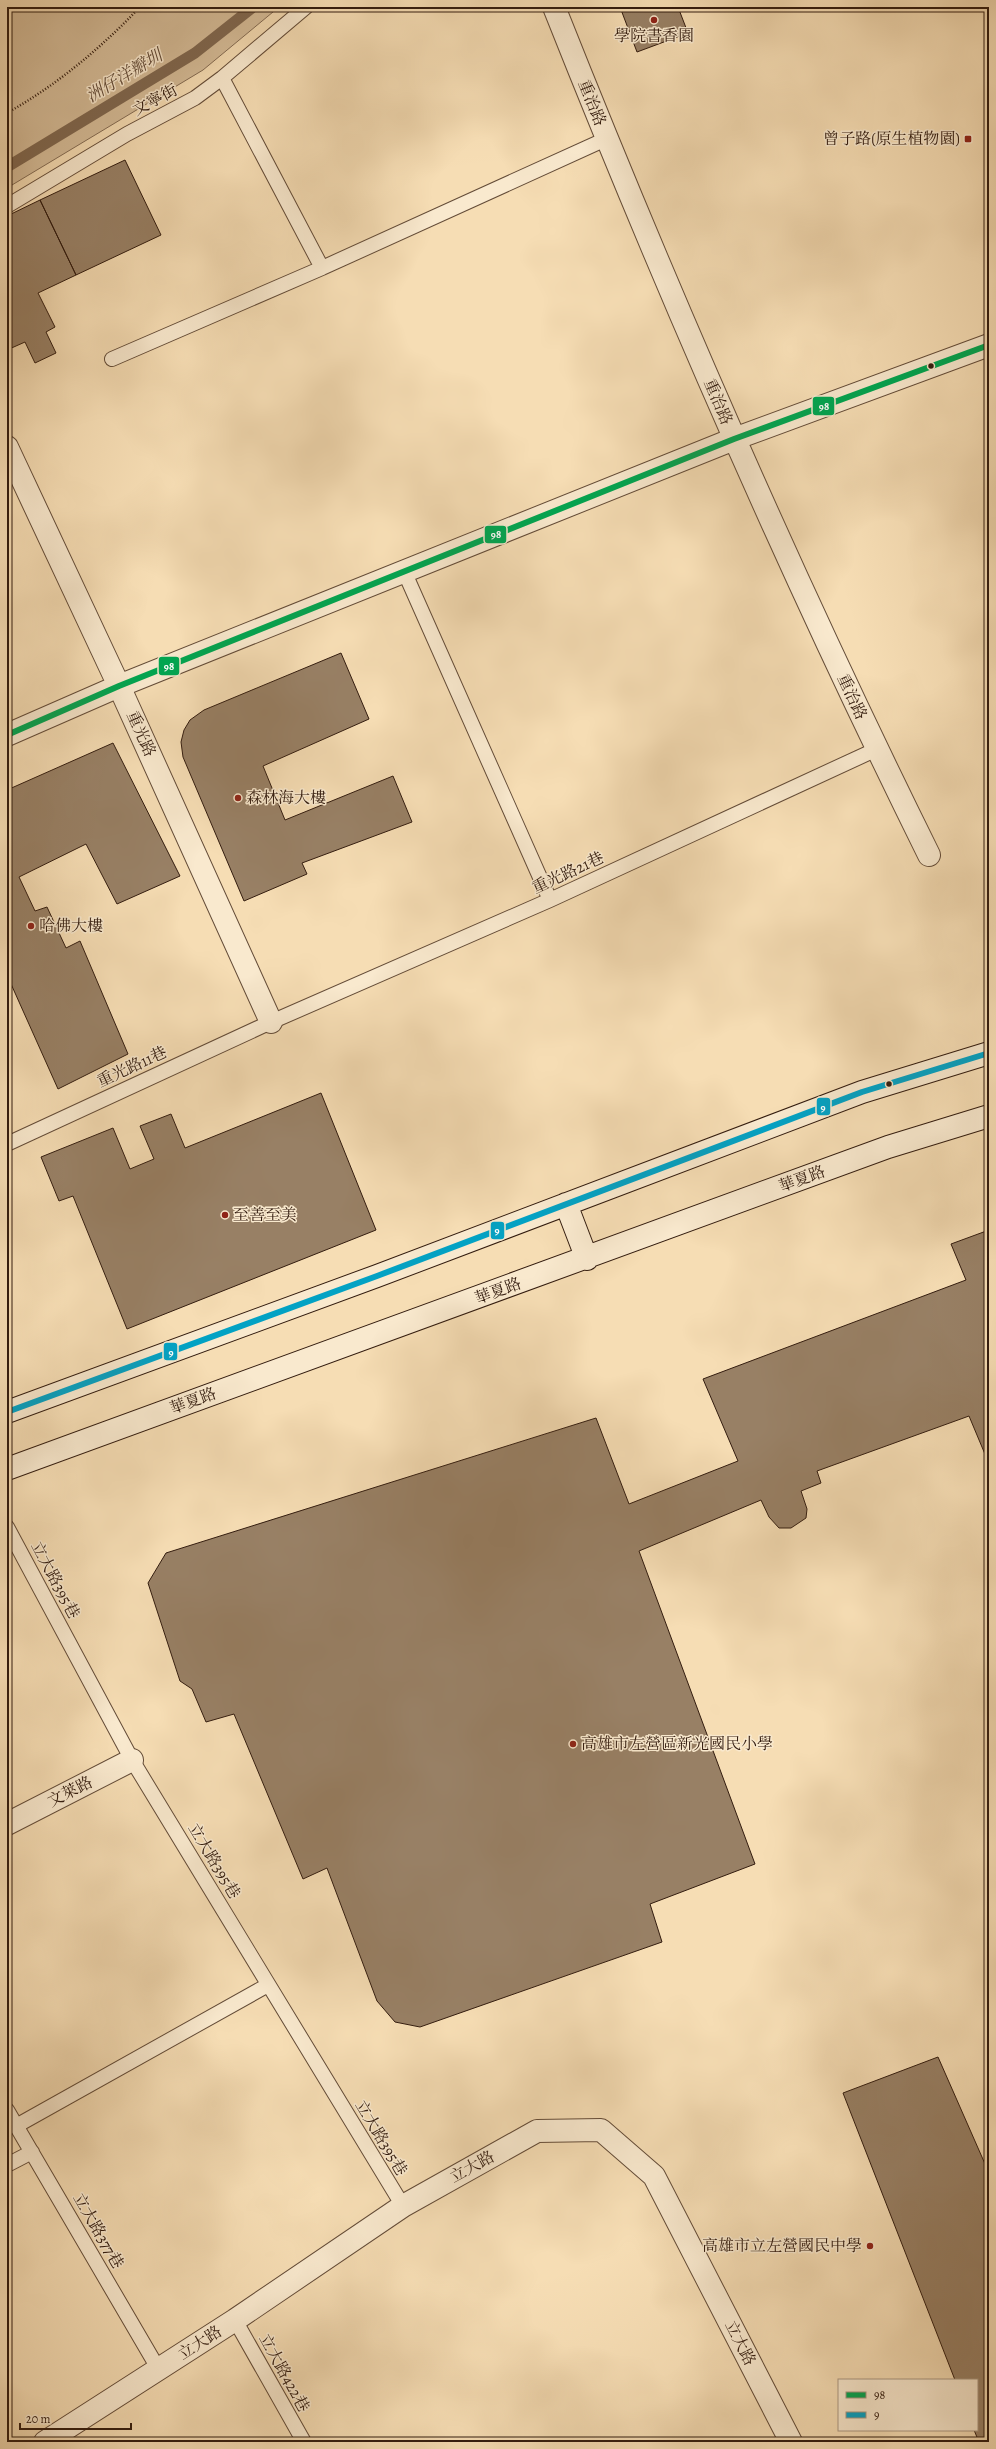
<svg xmlns="http://www.w3.org/2000/svg" width="996" height="2449" font-family="Alegreya,'Noto Serif TC',serif">
<style>
.green{fill:#d5bc98;stroke:#846c54}
.lines{fill:none;stroke-linecap:round;stroke-linejoin:round}
.stream{stroke:#806850;stroke-width:11}
.building{fill:#988065;stroke:#331c0f}
.lane-casing{stroke:#644c38;stroke-width:16}
.street-casing{stroke:#644c38;stroke-width:24}
.secondary-casing{stroke:#331c0f;stroke-width:24}
.path{stroke:#331c0f;stroke-width:2.5;stroke-dasharray:1 2;stroke-linecap:butt}
.lane{stroke:#f9e9ce;stroke-width:14}
.street{stroke:#f9e9ce;stroke-width:22}
.secondary{stroke:#f9e9ce;stroke-width:22}
.bus-1-casing{stroke:#f9e9ce;stroke-width:9}
.bus-2-casing{stroke:#f9e9ce;stroke-width:9}
.bus-1{stroke:#00a651;stroke-width:6}
.bus-2{stroke:#03a2c4;stroke-width:6}
.poi-dot{fill:#8f2418;stroke:#f9e9ce;stroke-width:1.5}
.bus-dot{fill:#331c0f;stroke:#f9e9ce;stroke-width:1.5}
.labels{text-anchor:middle;dominant-baseline:central;stroke-width:3;stroke-linejoin:round;paint-order:stroke}
.poi-label{font-size:16px;fill:#331c0f;stroke:#f9e9ce;text-anchor:start}
.street-label{font-size:16px;fill:#331c0f;stroke:#f9e9ce}
.water-label{font-size:17px;font-style:italic;fill:#604835;stroke:#f9e9ce}
.line-badge{stroke:#f9e9ce;stroke-width:1.5}
.badge-label{font-size:11px;text-anchor:middle;font-weight:bold;fill:#fff}
</style>
<rect width="100%" height="100%" fill="#f6ddb4"/>
<filter id="stains"><feTurbulence type="fractalNoise" baseFrequency=".005" numOctaves="4"/><feColorMatrix values="0 0 0 0 .2 0 0 0 0 .09 0 0 0 0 .02 0 0 0 .5 -.17"/></filter>
<radialGradient id="worn" r=".72"><stop offset=".6" stop-color="#630" stop-opacity="0"/><stop offset="1" stop-color="#630" stop-opacity=".3"/></radialGradient>
<path class="green" d="M7 7H279L203 70 7 188Z"/>
<g class="lines">
<path class="stream" d="M7 167 195 53 253 7"/>
</g>
<path class="building" d="M620 7H678L688 33 637 52Z
M125 160 161 235 76 275 40 200Z
M40 200 76 275 38 293 55 327 46 332 56 353 35 363 25 342 7 350V216Z
M341 653 369 719 263 766 285 820 393 776 412 822 302 863 307 874 244 901 183 757 181 742 184 730 190 720 204 710Z
M113 743 180 876 117 904 86 844 19 877 35 911 47 907 66 948 80 941 128 1054 58 1089 7 975V790Z
M321 1093 376 1230 127 1329 73 1196 59 1201 41 1157 113 1128 130 1169 154 1159 140 1126 171 1114 185 1148Z
M989 1230V1458L987 1459 969 1416 817 1471 821 1483 801 1491 807 1509 806 1518 791 1528H779L769 1517 761 1500 639 1551 755 1864 650 1904 662 1942 420 2027 395 2022 377 2001 327 1868 303 1879 234 1714 206 1722 192 1689 180 1681 148 1583 166 1553 596 1418 629 1504 738 1461 703 1379 966 1280 951 1244Z
M938 2057 989 2173V2442H979L974 2430H977V2380H955L843 2093Z"/>
<g class="lines">
<g class="lane-casing">
<path id="lane" d="M7 206 127 134 195 98 222 78 306 7
M322 268 606 139
M112 359 322 268 222 78
M404 571 550 900
M7 1144 271 1022 550 900 877 749
M7 1527 132 1760 403 2206
M7 2110 159 2370
M16 2126 268 1985
M7 2165 32 2152
M235 2320 304 2442"/>
</g>
<g class="street-casing">
<path id="street" d="M554 7C668 294 792 578 929 855
M7 447 119 686 271 1022
M7 735 119 686 734 439 989 345
M7 1824 132 1760
M45 2442 235 2320 403 2206 537 2131 601 2130 654 2176 791 2442"/>
</g>
<g class="secondary-casing">
<path id="secondary" d="M566 1204 587 1259
M7 1412 377 1276 862 1092 989 1053
M7 1469 888 1147 989 1116"/>
</g>
<path class="path" d="M7 113C57 85 101 48 140 7"/>
<use href="#lane" class="lane"/>
<use href="#street" class="street"/>
<use href="#secondary" class="secondary"/>
<g class="bus-1-casing">
<path id="bus-1" d="M7 735 119 686 734 439 989 345"/>
</g>
<g class="bus-2-casing">
<path id="bus-2" d="M7 1412 377 1276 862 1092 989 1053"/>
</g>
<use href="#bus-1" class="bus-1"/>
<use href="#bus-2" class="bus-2"/>
</g>
<g class="poi-dot">
<circle cx="654" cy="20" r="4"/>
<rect x="964" y="135" width="8" height="8" rx="2"/>
<circle cx="238" cy="798" r="4"/>
<circle cx="31" cy="926" r="4"/>
<circle cx="225" cy="1215" r="4"/>
<circle cx="573" cy="1744" r="4"/>
<circle cx="870" cy="2246" r="4"/>
</g>
<g class="bus-dot">
<circle cx="931" cy="366" r="3.5"/>
<circle cx="889" cy="1084" r="3.5"/>
</g>
<g class="labels">
<g class="poi-label">
<text x="654" y="36" text-anchor="middle">學院書香園</text>
<text x="960" y="139" text-anchor="end">曾子路(原生植物園)</text>
<text x="246" y="798">森林海大樓</text>
<text x="39" y="926">哈佛大樓</text>
<text x="233" y="1215">至善至美</text>
<text x="581" y="1744">高雄市左營區新光國民小學</text>
<text x="862" y="2246" text-anchor="end">高雄市立左營國民中學</text>
</g>
<g class="street-label">
<text transform="translate(155 100) rotate(-28)">文寧街</text>
<text transform="translate(592 103) rotate(68)">重治路</text>
<text transform="translate(718 402) rotate(67)">重治路</text>
<text transform="translate(852 697) rotate(65)">重治路</text>
<text transform="translate(141 734) rotate(66)">重光路</text>
<text transform="translate(568 873) rotate(-25)">重光路21巷</text>
<text transform="translate(132 1067) rotate(-25)">重光路11巷</text>
<text transform="translate(802 1179) rotate(-20)">華夏路</text>
<text transform="translate(498 1291) rotate(-20)">華夏路</text>
<text transform="translate(193 1401) rotate(-20)">華夏路</text>
<text transform="translate(55 1580) rotate(62)">立大路395巷</text>
<text transform="translate(70 1792) rotate(-27)">文萊路</text>
<text transform="translate(214 1861) rotate(59)">立大路395巷</text>
<text transform="translate(381 2138) rotate(59)">立大路395巷</text>
<text transform="translate(472 2167) rotate(-29)">立大路</text>
<text transform="translate(98 2231) rotate(60)">立大路377巷</text>
<text transform="translate(200 2343) rotate(-33)">立大路</text>
<text transform="translate(740 2343) rotate(63)">立大路</text>
<text transform="translate(284 2373) rotate(61)">立大路422巷</text>
</g>
<g class="water-label">
<text transform="translate(124 76) rotate(-31)">洲仔洋瓣圳</text>
</g>
</g>
<g class="line-badge">
<rect x="812" y="396" width="23" height="20" rx="4" fill="#00a651"/>
<rect x="484" y="525" width="23" height="19" rx="4" fill="#00a651"/>
<rect x="158" y="656" width="22" height="20" rx="4" fill="#00a651"/>
<rect x="816" y="1097" width="15" height="19" rx="4" fill="#03a2c4"/>
<rect x="490" y="1221" width="15" height="19" rx="4" fill="#03a2c4"/>
<rect x="163" y="1342" width="15" height="19" rx="4" fill="#03a2c4"/>
</g>
<g class="badge-label">
<text x="824" y="410">98</text>
<text x="496" y="538">98</text>
<text x="169" y="670">98</text>
<text x="823" y="1111">9</text>
<text x="497" y="1234">9</text>
<text x="171" y="1356">9</text>
</g>
<rect width="996" height="2449" fill="none" stroke="#f6ddb4" stroke-width="24"/>
<rect x="8" y="8" width="980" height="2433" fill="none" stroke="#331c0f" stroke-width="2"/>
<rect x="12" y="12" width="972" height="2425" fill="none" stroke="#331c0f"/>
<rect x="838" y="2379" width="140" height="52" fill="#f9e9ce" stroke="#aa9782"/>
<rect x="846" y="2392" width="20" height="6" fill="#00a651" stroke="#aa9782"/>
<text x="874" y="2399" font-size="12" fill="#331c0f">98</text>
<rect x="846" y="2412" width="20" height="6" fill="#03a2c4" stroke="#aa9782"/>
<text x="874" y="2419" font-size="12" fill="#331c0f">9</text>
<path d="M20 2423v6h111v-6" fill="none" stroke="#331c0f" stroke-width="2"/>
<text x="26" y="2423" font-size="12" fill="#331c0f" stroke="#f9e9ce" stroke-width="3" paint-order="stroke">20 m</text>
<rect width="100%" height="100%" filter="url(#stains)"/>
<rect width="100%" height="100%" fill="url(#worn)"/>
</svg>
